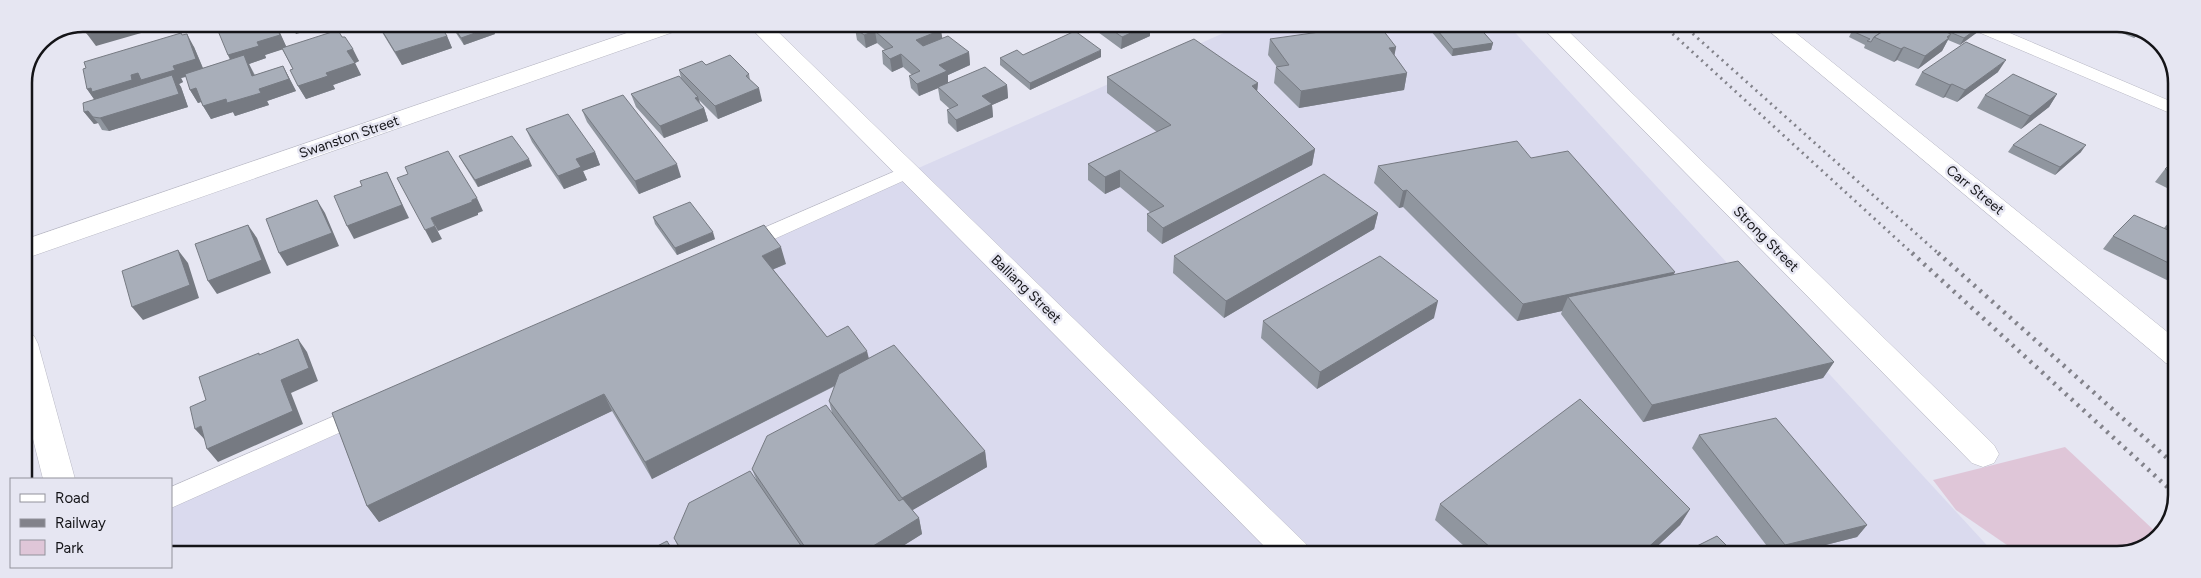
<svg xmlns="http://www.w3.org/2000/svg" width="2201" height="578" font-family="Figtree,sans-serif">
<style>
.built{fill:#dadaee}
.green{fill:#dfc6d8}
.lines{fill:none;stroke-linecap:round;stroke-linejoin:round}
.service-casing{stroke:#b9b9c5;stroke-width:1}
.minor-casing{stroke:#b9b9c5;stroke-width:1}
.tertiary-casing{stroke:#b9b9c5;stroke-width:1}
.secondary-casing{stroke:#b9b9c5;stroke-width:1}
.service{fill:#fff;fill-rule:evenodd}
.minor{fill:#fff;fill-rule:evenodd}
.tertiary{fill:#fff;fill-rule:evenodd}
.secondary{fill:#fff;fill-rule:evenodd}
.rail-far1{stroke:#82828a;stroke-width:3;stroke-dasharray:2 4.5;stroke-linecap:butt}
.rail{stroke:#82828a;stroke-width:4.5;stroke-dasharray:2.5 5.5;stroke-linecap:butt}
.wall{fill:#90969f}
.shaded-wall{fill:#767a82}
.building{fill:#a8aeb9;stroke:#767a82}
.labels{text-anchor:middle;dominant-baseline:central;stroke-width:5;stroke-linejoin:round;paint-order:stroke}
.street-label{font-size:14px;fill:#141418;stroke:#e6e6f2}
.rim{fill:none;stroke:#141418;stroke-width:2.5}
</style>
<rect width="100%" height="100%" fill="#e6e6f2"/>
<path class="built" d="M1244 24 1508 25 1995 554 171 553V499Z"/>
<path class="green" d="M2065 447 2159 535 2157 540 2117 554H2020L1956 510 1933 480Z"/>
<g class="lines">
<g class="service-casing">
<path id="service" d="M1969 25H1991L2177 104V116L1971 29Z
M907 166 914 168 917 172 914 176 752 249 745 251 738 249 735 244 738 239Z
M362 404 370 407 374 413 370 419 171 508V487Z"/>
</g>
<g class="minor-casing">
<path id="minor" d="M747 24H770L1306 544 1311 554H1272Z
M1540 25H1562L1994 445 1999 454 1994 463 1983 467 1972 463Z
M1762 25H1786L2176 339V366L2166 363Z"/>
</g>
<g class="tertiary-casing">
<path id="tertiary" d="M653 24H685L682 29 24 259V240Z"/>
</g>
<g class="secondary-casing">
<path id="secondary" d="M24 333 34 336 38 344 75 479H43L24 403Z"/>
</g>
<use href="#service" class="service"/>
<use href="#minor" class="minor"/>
<use href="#tertiary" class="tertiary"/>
<use href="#secondary" class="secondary"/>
<path class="rail-far1" d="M1663 25 1913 254
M1683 25 1939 254"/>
<path class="rail" d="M1912 253 2176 495
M1938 253 2176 466"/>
</g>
<path class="wall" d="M221 24H276L286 47 342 37 359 61 355 63 361 75 333 85 335 89 306 99 298 86 293 69 282 49 265 55 266 58 249 64 255 75 283 66 296 91 267 101 269 105 235 116 233 112 211 119 201 102 198 103 190 90 186 77 181 78 183 82 179 84 181 87 188 107 109 131 102 130 98 123 94 124 84 112 94 99 87 89 183 35 194 47 203 68 230 60 228 55Z
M377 24H439L447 36 452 48 402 65Z
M450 24H490L495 34 464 45Z
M856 24H935L942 38 969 52 970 65 948 75V83L1007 85 1008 98 992 105 993 117 957 132 948 123 947 110 950 109 940 100 938 88 919 96 911 88 909 76 912 75 903 67 892 72 883 64 882 51 885 50 877 43 866 48 857 40 855 28 858 27Z
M1087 24H1150V36L1121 49Z
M1432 25H1477L1493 43 1491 50 1452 56 1430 30Z
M1861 25H1983L1979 31 1960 45 1948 40 1942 51 1918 69 1897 60 1894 62 1864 48 1865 45 1849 37 1852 31Z
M2102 25H2129L2141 32 2134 38Z
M2151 38 2163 44 2165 50 2148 43Z
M1270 39 1396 47 1394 55 1407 73 1404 90 1299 108 1274 83 1276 67H1277L1268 55Z
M1023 55 1101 57 1030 90 1000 65V58Z
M706 65 749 74 750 80 762 101 718 119 699 100 700 104 704 108 708 121 664 138 636 107 631 94 681 78 679 70Z
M1922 72H1998L1957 102 1945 97 1943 98 1915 85Z
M1107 77 1258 83 1257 92 1315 149 1312 165 1162 244 1147 231V214L1151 213 1120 187 1105 194 1088 180V164L1157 132 1107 93Z
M2057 94 2049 107 2021 129 1977 108 1985 95Z
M582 110 681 177 639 194 587 122Z
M526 129 595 152 600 165 583 171 587 180 564 189 532 142Z
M2177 141V150L2172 147Z
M2013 145 2081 152 2055 175 2008 152Z
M459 156 532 166 478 187 463 163Z
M1531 158 1673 275 1834 362 1823 378 1643 422 1561 314 1562 311 1517 321 1403 207 1399 208 1374 183 1378 166Z
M2177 158V193L2155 182 2165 169Z
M1378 213 1374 229 1224 318 1173 273 1174 256Z
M2177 213V285L2103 249 2113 236 2164 228Z
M653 217 715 239 677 255 655 224Z
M786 264 773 269 827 337 869 358 985 451 987 467 912 510 919 518 922 534 890 554 681 553 674 538 756 479 752 469 832 413 829 401 835 386 652 479 612 411 379 522 367 506 332 413Z
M1434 318 1317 389 1261 338 1263 321Z
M1699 435 1867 525 1857 537 1790 554H1773L1692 448Z
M1440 504 1690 509 1680 525 1649 554H1473L1435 520Z"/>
<path class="shaded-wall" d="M124 24H161L162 27 96 46 87 34Z
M275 24H276L287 48 265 55 266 58 249 64 260 88 283 66 296 91 267 101 269 105 235 116 233 112 211 119 203 106 235 68 228 55 257 42Z
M290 24H316L318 28 296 34Z
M316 24H350L321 33Z
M1150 24V36L1121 49 1122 37Z
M1983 25 1979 31 1960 45 1964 38Z
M492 27 495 34 464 45 461 38Z
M941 30 943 42 918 52 916 40Z
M875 31 877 43 866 48 864 35Z
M2139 31 2141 32 2134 38Z
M187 34 194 47 204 71 181 78 183 82 179 84 181 87 188 107 109 131 100 118 96 102 87 89 138 73 173 66Z
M1951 34 1942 51 1918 69 1925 56Z
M447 36 452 48 402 65 395 52Z
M1493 43 1491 50 1452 56 1453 49Z
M1396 47 1393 63 1389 48Z
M1904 47 1897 60 1894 62 1901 49Z
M353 49 359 61 355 63 361 75 333 85 335 89 306 99 298 86 347 51Z
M1101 50V57L1030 90V83Z
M969 52 970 65 948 75V84L919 96 917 84 939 65Z
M901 54 903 67 892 72 890 59Z
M2006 60 1998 72 1957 102 1965 90Z
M1407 73 1404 90 1299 108 1301 91Z
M1258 83 1256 100 1252 86Z
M1952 84 1945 97 1943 98 1950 85Z
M1007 85 1008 98 992 105 993 117 957 132 956 120 982 96Z
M196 88 204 101 198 103 190 90Z
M759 88 762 101 718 119 715 106Z
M2057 94 2049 107 2021 129 2030 116Z
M698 97 702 109 704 108 708 121 664 138 660 126 695 98Z
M88 111 98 123 94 124 84 112Z
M2086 145 2081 152 2055 175 2060 167Z
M1315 149 1312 165 1162 244 1163 228Z
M595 152 600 165 583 171 587 180 564 189 558 176 576 159Z
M529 159 532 166 478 187 475 180Z
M677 164 681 177 639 194 635 181Z
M1120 170V187L1105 194V177Z
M387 172 409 218 354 239 347 226Z
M1407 190 1403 207 1399 208 1403 191Z
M477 198 483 211 478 213V215L438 231 431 218Z
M317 200 325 213 339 246 287 266 279 253Z
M1378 213 1374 229 1224 318 1226 301Z
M248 225 257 238 271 273 217 294 208 281Z
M435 226 442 239 432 243 425 230Z
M713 232 715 239 677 255 675 248Z
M781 247 786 264 767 272 762 256Z
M178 250 188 263 199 298 143 320 132 307Z
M1675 272 1667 289 1568 297 1562 311 1517 321 1523 304Z
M1438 301 1434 318 1317 389 1320 372Z
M298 339 307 352 318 381 291 393 303 424 218 462 207 449 281 380Z
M867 351 871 367 652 479 645 462Z
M1834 362 1823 378 1643 422 1652 405Z
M604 394 612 411 379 522 367 506Z
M201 426 206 441 195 429Z
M985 451 987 467 906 514 902 498Z
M1690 509 1680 525 1649 554H1641Z
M919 518 922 534 890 554H860Z
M1867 525 1857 537 1790 554H1779L1785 545Z"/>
<path class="building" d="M85 24H124L87 34Z
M221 24H275L280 35 257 42 259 46 228 55 216 26Z
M378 24H439L447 36 395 52Z
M452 24H490L492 27 461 38Z
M865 24H935L941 30 916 40 923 46 948 36 969 52 939 65 947 71 917 84 909 76 920 71 901 54 890 59 882 51 893 47 875 31 864 35 855 28Z
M1104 24H1150L1122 37Z
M1369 25H1379L1396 47 1389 48 1407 73 1301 91 1276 67 1289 65 1270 39Z
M1433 25H1477L1493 43 1453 49Z
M1861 25H1892L1874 37 1871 42 1867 41 1870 39 1852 31Z
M1892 25H1929L1951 34 1947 37 1949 38 1925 56 1904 47 1901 49 1874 37Z
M1933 25H1982L1964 38Z
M2124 25H2129L2139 31Z
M338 30 342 37H345L353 49 347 51 355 63 326 73 328 76 298 86 290 70 293 69 282 48Z
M1075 31 1101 50 1030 83 1000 58 1017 50 1023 55Z
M181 33 182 35 187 34 196 59 173 66 175 70 141 80 138 73 131 75 132 80 92 92 91 88 87 89 83 69 86 68 84 62Z
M1194 39 1258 83 1252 86 1315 149 1163 228 1147 214 1164 206 1120 170 1105 177 1088 164 1171 125 1107 77Z
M1966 42 2006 60 1965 90 1952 84 1950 85 1922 72Z
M244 55 252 76 283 66 289 79 259 89 261 93 227 103 226 99 203 106 196 88 190 90 185 74Z
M730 55 749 74 746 76 759 88 715 106 679 70 702 61 706 65Z
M985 67 1007 85 982 96 992 104 956 120 947 110 958 105 938 87Z
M2013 74 2057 94 2030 116 1985 95Z
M172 75 179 94 100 118 93 117 88 111 84 112 83 103Z
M679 76 698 97 695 98 704 108 660 126 631 94Z
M623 95 677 164 635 181 582 110Z
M568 114 595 152 576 159 581 167 558 176 526 129Z
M2040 124 2086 145 2060 167 2013 145Z
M512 136 529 159 475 180 459 156Z
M1517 141 1531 158 1568 151 1675 272 1523 304 1407 190 1403 191 1378 166Z
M448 151 477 198 472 200V202L431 218 435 226 425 230 397 178 408 174 405 167Z
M2177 158V175L2165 169Z
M387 172 402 205 347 226 334 196 362 186 360 181Z
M1324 174 1378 213 1226 301 1174 256Z
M317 200 332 233 279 253 266 219Z
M690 202 713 232 675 248 653 217Z
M2177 213V222L2171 219Z
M2134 215 2177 234V267L2113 236Z
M248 225 262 260 208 281 195 244Z
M764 225 781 247 762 256 827 337 848 326 867 351 645 462 604 394 367 506 332 413Z
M178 250 190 285 132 307 122 271Z
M1380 256 1438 301 1320 372 1263 321Z
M1738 261 1834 362 1652 405 1568 297Z
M298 339 309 368 281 380 293 411 207 449 201 426 195 429 190 407 206 400 199 377 259 353V355Z
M894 345 985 451 902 498 829 401 839 374Z
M1580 399 1690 509 1641 554H1498L1440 504Z
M826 405 899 501 903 499 919 518 860 554 809 553 752 469 767 436Z
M1776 418 1867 525 1785 545 1699 435Z
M750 471 806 553H683L674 538 689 503Z
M1717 536 1735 554H1681Z
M667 541 674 553H644Z"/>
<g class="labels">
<g class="street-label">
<text transform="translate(349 137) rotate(-19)">Swanston Street</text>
<text transform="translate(1975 190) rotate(39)">Carr Street</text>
<text transform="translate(1766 239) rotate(45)">Strong Street</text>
<text transform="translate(1026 289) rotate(44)">Balliang Street</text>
</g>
</g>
<path d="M0 0H2201V578H0ZM83 32H2117A51 51 0 0 1 2168 83V495A51 51 0 0 1 2117 546H83A51 51 0 0 1 32 495V83A51 51 0 0 1 83 32Z" fill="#e6e6f2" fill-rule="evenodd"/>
<path class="rim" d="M83 32H2117A51 51 0 0 1 2168 83V495A51 51 0 0 1 2117 546H83A51 51 0 0 1 32 495V83A51 51 0 0 1 83 32Z"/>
<rect x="10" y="478" width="162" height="90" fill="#e6e6f2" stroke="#92929b"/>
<rect x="20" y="494" width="25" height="8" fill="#ffffff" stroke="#92929b"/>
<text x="55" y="503" font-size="15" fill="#141418">Road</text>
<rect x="20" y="519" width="25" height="8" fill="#82828a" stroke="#92929b"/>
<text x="55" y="528" font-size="15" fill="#141418">Railway</text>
<rect x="20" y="540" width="25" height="15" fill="#dfc6d8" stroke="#92929b"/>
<text x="55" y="553" font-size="15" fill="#141418">Park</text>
</svg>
